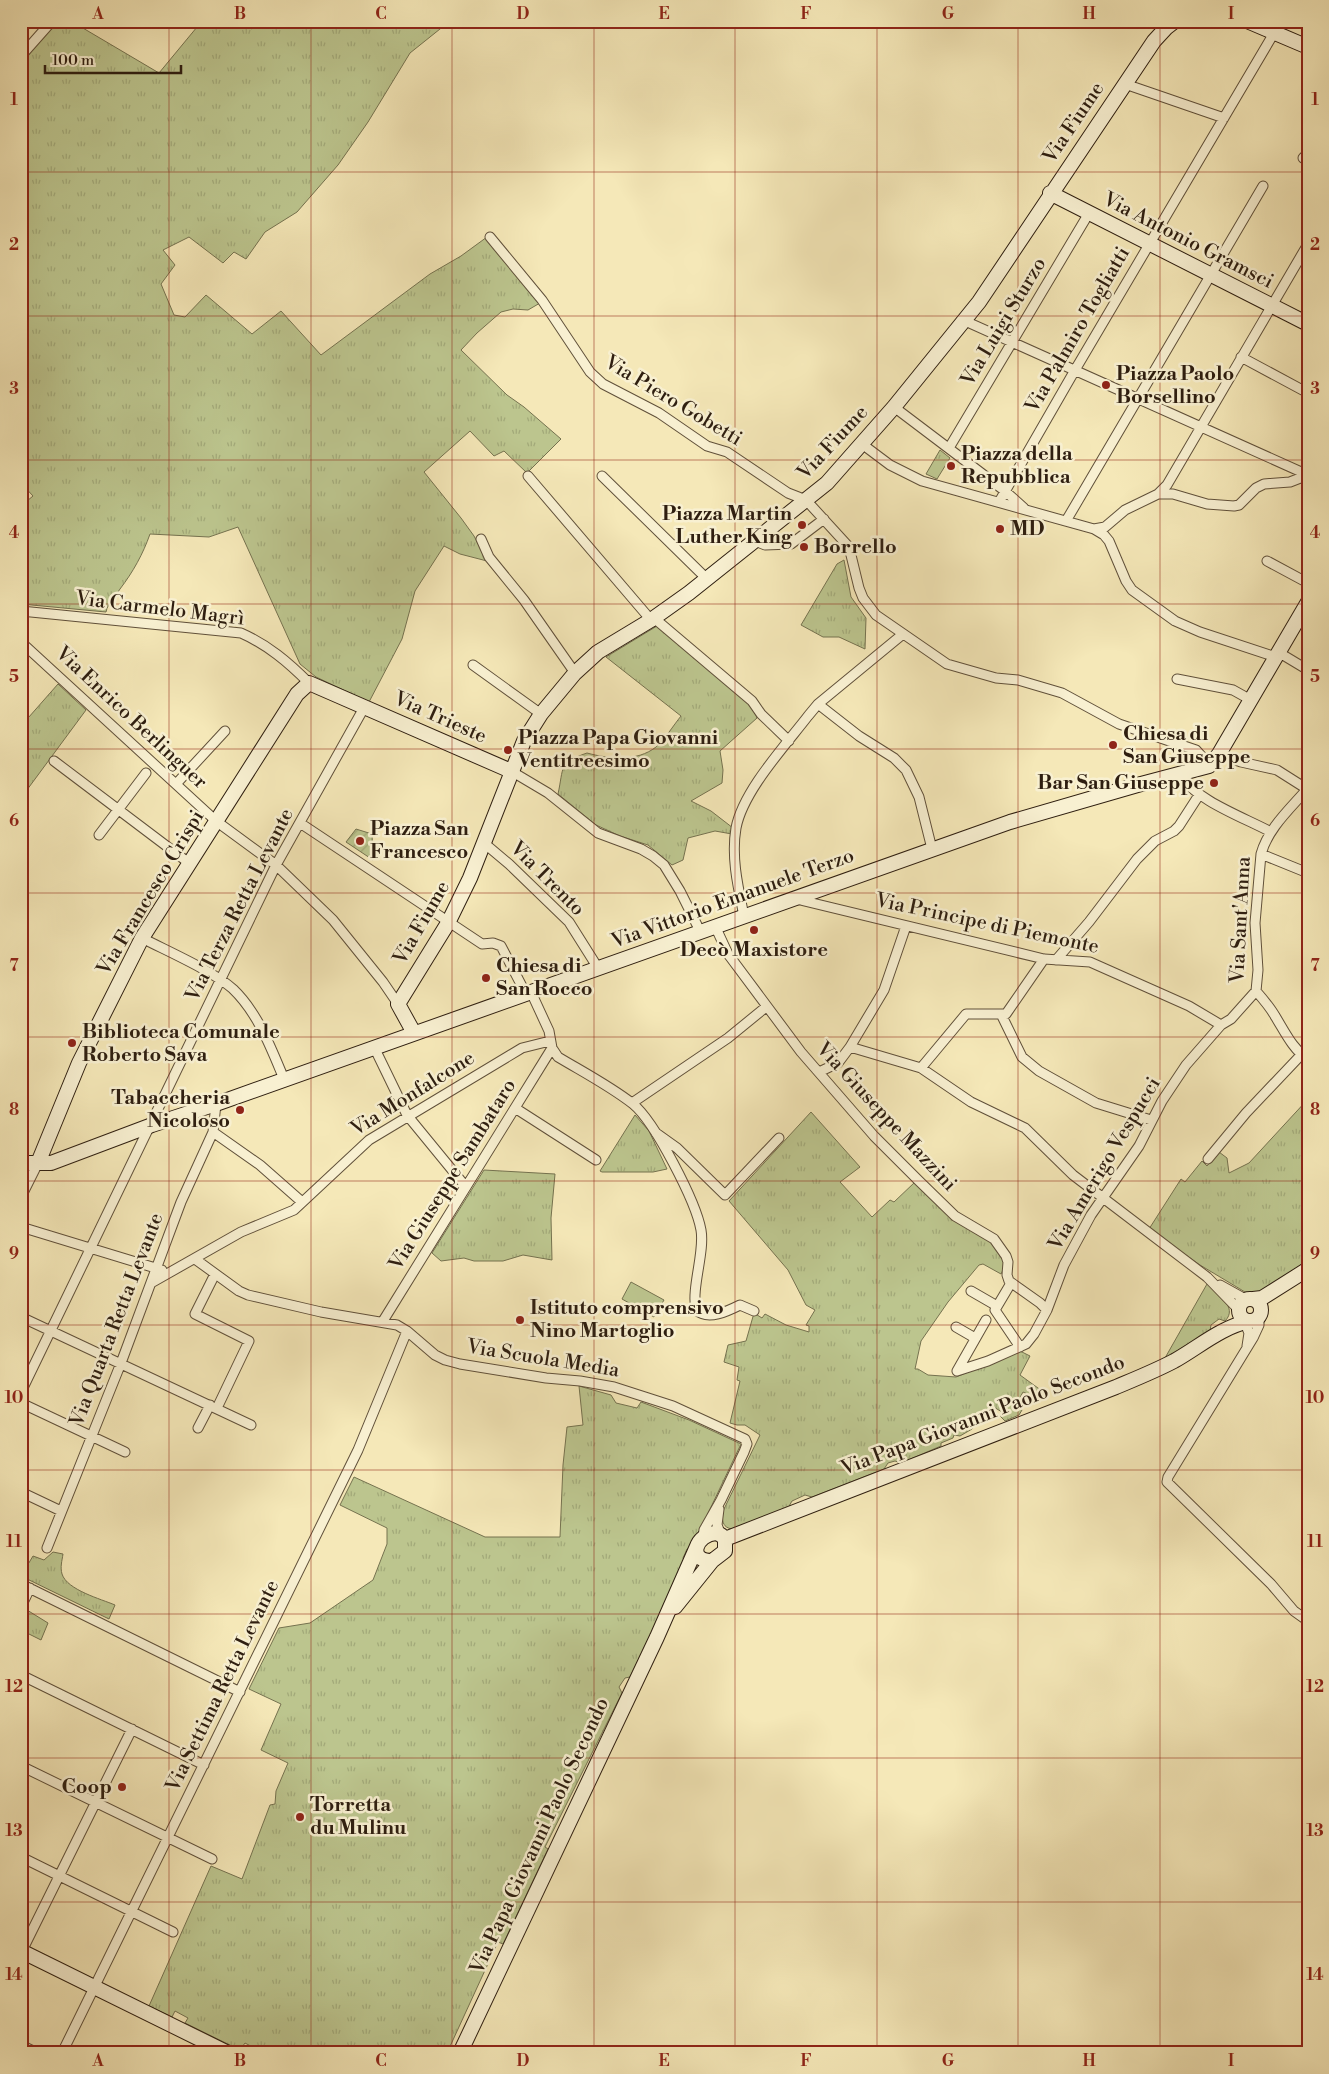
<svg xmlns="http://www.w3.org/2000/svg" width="1329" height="2074" font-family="'Libre Bodoni',serif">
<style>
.grass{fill:url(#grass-tufts);stroke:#75724f}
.garden{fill:url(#garden-furrows);stroke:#75724f}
.pitch{fill:#bcc58e;stroke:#75724f}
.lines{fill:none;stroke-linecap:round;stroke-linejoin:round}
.street-casing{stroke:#60503a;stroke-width:11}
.secondary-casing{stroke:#2e1e10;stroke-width:16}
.street{stroke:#f8f0d1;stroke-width:9}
.secondary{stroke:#f8f0d1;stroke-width:14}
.grid{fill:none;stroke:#8f2418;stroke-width:1;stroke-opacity:0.55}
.poi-dot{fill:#8f2418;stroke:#f8f0d1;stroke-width:2}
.labels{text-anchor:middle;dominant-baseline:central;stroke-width:5;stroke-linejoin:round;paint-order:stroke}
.street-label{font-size:20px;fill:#2e1e10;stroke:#f8f0d1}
.poi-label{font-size:20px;font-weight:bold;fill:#2e1e10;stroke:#f8f0d1;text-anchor:start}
.neatline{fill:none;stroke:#8f2418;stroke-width:2}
.grid-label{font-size:16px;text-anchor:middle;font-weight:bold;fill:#8f2418}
</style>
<defs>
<pattern id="grass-tufts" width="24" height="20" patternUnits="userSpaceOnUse" patternTransform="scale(1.25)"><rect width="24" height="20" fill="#bcc58e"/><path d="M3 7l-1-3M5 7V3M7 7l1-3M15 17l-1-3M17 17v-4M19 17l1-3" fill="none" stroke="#a2a979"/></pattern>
<pattern id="garden-furrows" width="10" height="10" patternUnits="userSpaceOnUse" patternTransform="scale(1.25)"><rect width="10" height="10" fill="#bcc58e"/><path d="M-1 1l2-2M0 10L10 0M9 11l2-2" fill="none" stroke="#a2a979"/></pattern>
</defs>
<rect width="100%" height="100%" fill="#f5e8b8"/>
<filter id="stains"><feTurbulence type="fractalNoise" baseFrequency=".004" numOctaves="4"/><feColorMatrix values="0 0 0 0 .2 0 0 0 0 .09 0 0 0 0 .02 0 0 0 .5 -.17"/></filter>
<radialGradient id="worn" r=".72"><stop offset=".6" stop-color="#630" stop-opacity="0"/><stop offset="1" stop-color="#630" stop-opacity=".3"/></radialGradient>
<path class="grass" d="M56 21H71L159 73 202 21H240L252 29 257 21H450L410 53 368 122 338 165 297 212 265 232 246 259 234 252 223 263 189 237 163 250 175 265 161 284 174 315 185 317 206 295 252 334 281 311 321 355 430 274 461 256 487 237 540 303 528 310 513 309 501 312 477 333 461 350 507 395 524 407 561 439 527 473 504 451 494 456 470 431 424 472 461 518 474 536 487 561 460 554 444 546 415 591 402 639 369 702 316 677 300 664 238 527 209 537 150 534C143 554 133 572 120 589 115 597 108 602 106 612L21 604V506L33 496 21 483V60Z
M940 450 950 458 937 479 926 474Z
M844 560 851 597 866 618 865 649 839 637H823L801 625 837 564Z
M657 626 752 705 757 718 720 751 723 770 722 783 691 801 711 811 733 828 732 834 715 831 688 838 683 860 672 865 648 845 620 836 596 825 558 794C564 767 558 763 587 753 609 759 637 762 656 747 665 739 673 726 681 716L606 657Z
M58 684 86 710 21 798V726Z
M1308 1099V1260L1261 1292 1253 1294 1245 1292 1200 1265 1149 1229 1181 1179 1185 1182 1202 1161 1207 1166 1219 1152 1227 1158 1229 1173 1249 1163Z
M811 1112 860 1167 840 1182 872 1217 890 1200 894 1202 915 1182 1001 1249 1005 1266 1001 1274 983 1264 979 1265 948 1302 921 1341 915 1369H918L928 1375 956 1377 1020 1351 1030 1356 1020 1375 1049 1396 1046 1398 1032 1396 1023 1392 1017 1403 1022 1410 1019 1415 1005 1421 1000 1416 1002 1412 992 1406 972 1429 960 1436 954 1435 953 1438 941 1443V1446L901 1463 895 1461 888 1463 884 1469 812 1497 805 1495 792 1501 788 1508C773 1515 716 1550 723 1511L760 1435 745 1425H737L730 1423 740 1381 737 1380 739 1367 724 1362 728 1345 746 1341 754 1313 762 1318 765 1314 786 1325 809 1332V1326L806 1325 815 1310 806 1305 788 1270 729 1201Z
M635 1115 649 1131 667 1169 653 1172H602L600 1171Z
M484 1170 555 1174 551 1218 552 1260 523 1255 503 1261H474L464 1258 441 1261 432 1253Z
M1207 1284C1216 1293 1239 1307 1225 1321L1219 1319 1211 1325 1210 1331 1165 1358Z
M579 1386 611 1395 616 1403 637 1408 641 1402 689 1420 741 1444 692 1547 687 1549 683 1558 685 1563 630 1677 625 1678 619 1687 622 1693 545 1847 548 1849 503 1944 498 1942 447 2053H258V2050L245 2043 240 2050 185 2023 188 2018 175 2011 172 2017 149 2006 211 1866 242 1879 270 1805 275 1804 276 1791 288 1763 261 1750 281 1704 249 1689 279 1628 310 1623 373 1580 387 1544V1528L340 1505 354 1477 485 1537H560L563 1465 567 1427 583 1425Z
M53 1552 63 1554C62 1561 60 1567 62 1574 67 1590 101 1599 115 1605L109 1619 21 1576 33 1556 44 1560Z
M27 1610 48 1623 41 1640 21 1630V1619Z"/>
<path class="garden" d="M356 829 372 834 373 860 346 842Z"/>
<path class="pitch" d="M631 1282 664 1300 654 1317 622 1299Z"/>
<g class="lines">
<g class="street-casing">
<path id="street" d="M21 56 52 21
M1125 84 1224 118
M1303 158 1308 153
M490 237 542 300 590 372 603 384 659 413 707 446 727 452 788 493 806 500 849 547 859 588 863 598 876 615 947 664 996 678 1018 680 1062 693 1119 724 1196 750 1205 760 1209 766
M965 321 1308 475
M1241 357 1308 393
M894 407 1005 491 1024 508
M862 444 890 465 922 481 1094 529 1104 535 1109 541 1126 581 1132 590 1175 621 1200 632 1276 657 1283 655 1308 670
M949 448 1089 213
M528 476 651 620
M602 476 707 579
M1158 494 1167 485 1308 244
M999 502 1075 370 1274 33
M1066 521 1263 186
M1094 529 1105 527 1125 510 1158 494H1173L1207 504 1234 506 1239 505 1256 488 1264 484 1290 482 1308 475
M481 539 489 557 524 600 575 673
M755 541 765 545 791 544 824 519
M1267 561 1308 583
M21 611 241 633C268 645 288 662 309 683
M654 618 752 701 761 714 789 741
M21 642 216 821 276 865 333 920 383 982 398 1004
M473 665 541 714
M1177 679 1233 690 1251 700
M818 704 859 736 894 758 906 770 919 797 932 849
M1219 754 1241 762 1277 770 1307 789
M54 761 189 863
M511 771 548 793 598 833 641 849 653 856 664 865 680 891 700 931
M1180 775C1197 801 1243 817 1271 832
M176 784 225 731
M300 823 482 944 493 943 501 946 526 994
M99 835 146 773
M484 843 509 864 569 922 598 968
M1261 854 1308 873
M796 899 1044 959 1090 962 1189 1006 1221 1025
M744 916C738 887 731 857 736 828 743 791 785 746 808 716L818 704 903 634
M715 926 728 954 801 1052 874 1136 918 1180 955 1216 994 1239 1006 1256 1008 1262 1007 1275 1009 1281 1040 1303 1047 1310
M142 938C167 951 213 971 233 989 258 1013 271 1048 284 1079
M1056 960 1089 922 1137 859 1155 841 1174 831 1179 826 1199 795
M1256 991C1263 999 1270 1007 1275 1016 1285 1032 1292 1048 1308 1060
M531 992 549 1031 552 1048 558 1057C583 1072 610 1086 633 1104 655 1122 696 1202 701 1230 705 1252 691 1288 696 1310 708 1321 728 1311 740 1305L754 1311
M1001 1014 1022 1057 1039 1071 1096 1103 1151 1120
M374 1047 407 1115 466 1187
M850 1047 921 1068 971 1102 1025 1128 1073 1175 1207 1277 1240 1311
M921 1068 966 1014H1006L1044 959
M819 1072 838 1063 850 1047 884 990 906 926
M632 1103 728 1038 766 1007
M515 1108 596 1160
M213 1132 260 1165 302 1202
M656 1133 677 1148 725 1195 779 1138
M1208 1159 1246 1113 1301 1055
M21 1197 38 1163
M21 1227 162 1270
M195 1259 239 1291 248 1295 321 1312 397 1325 407 1331 435 1355 445 1360 460 1364 546 1378 580 1381 614 1387 673 1406 745 1439 747 1444 744 1452 721 1500 704 1530 703 1537
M215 1274 195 1314 249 1341 217 1408
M151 1283 241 1232 294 1210 369 1140 522 1048 550 1041
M1011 1283 995 1310 1020 1347
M1220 1285 1247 1300
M971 1291 997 1306
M1259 1316V1325L1253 1338 1168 1477 1167 1482 1271 1584 1294 1611 1308 1621
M21 1317 251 1425
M1243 1318 1249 1333 1247 1346
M383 1321 552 1048
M956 1327 975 1338
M957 1371 988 1361 1026 1344 1034 1334 1047 1310 1064 1265 1091 1215 1139 1146 1162 1101 1186 1065 1221 1025 1231 1019 1256 991 1258 970 1255 923 1261 854C1268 828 1291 808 1308 788
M957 1371 986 1320
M21 1392 276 865 365 706
M21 1403 125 1452
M198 1428 210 1405
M21 1492 61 1511
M719 1509 717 1525 721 1535
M47 1548 121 1363 181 1202 213 1132 216 1104
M21 1584 240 1692
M21 1607 30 1588
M21 1675 204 1765
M21 1766 212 1859
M21 1857 173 1932
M21 1953 132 1729
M21 2045 37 2053
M62 2053 358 1450 407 1331"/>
</g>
<g class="secondary-casing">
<path id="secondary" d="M1247 21 1308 47
M1050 193 1308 324
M414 1033 398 1004 448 923 470 878 524 741 541 714 575 673 598 652 651 620 689 593 827 483 894 407 979 302 1154 41 1166 28 1175 21
M21 1163H51L152 1125 216 1104 1010 822 1141 784 1209 766 1219 754 1308 602
M38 1163 79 1063 142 938 297 694 309 683 511 771
M1253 1299 1262 1298 1308 1269
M1239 1310a11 11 0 1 1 22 0a11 11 0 1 1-22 0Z
M716 1533 721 1535 725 1539V1551L712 1561C686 1561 696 1534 716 1533Z
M725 1539 1116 1387C1135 1379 1155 1371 1174 1361 1199 1347 1221 1327 1250 1321
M675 1607 712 1561
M21 1951 228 2053
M460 2053 657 1637 698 1544"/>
</g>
<use href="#street" class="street"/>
<use href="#secondary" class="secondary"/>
</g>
<path class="grid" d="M169 21V2053M311 21V2053M452 21V2053M594 21V2053M735 21V2053M877 21V2053M1018 21V2053M1160 21V2053M21 172H1308M21 316H1308M21 460H1308M21 604H1308M21 749H1308M21 893H1308M21 1037H1308M21 1181H1308M21 1325H1308M21 1470H1308M21 1614H1308M21 1758H1308M21 1902H1308"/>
<g class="poi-dot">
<circle cx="1106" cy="385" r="5"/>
<circle cx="951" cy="466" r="5"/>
<circle cx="802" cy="525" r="5"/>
<circle cx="1000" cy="529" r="5"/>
<circle cx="804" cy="547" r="5"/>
<circle cx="1113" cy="745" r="5"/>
<circle cx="508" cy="750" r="5"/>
<circle cx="1214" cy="783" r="5"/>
<circle cx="360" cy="841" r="5"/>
<circle cx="754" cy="930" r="5"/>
<circle cx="486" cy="978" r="5"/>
<circle cx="72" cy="1043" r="5"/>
<circle cx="240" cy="1110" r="5"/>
<circle cx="520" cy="1320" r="5"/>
<circle cx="122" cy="1787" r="5"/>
<circle cx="300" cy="1817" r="5"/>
</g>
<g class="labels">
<g class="street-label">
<text transform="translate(1074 123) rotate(-56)">Via Fiume</text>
<text transform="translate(1188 241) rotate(27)">Via Antonio Gramsci</text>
<text transform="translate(1004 322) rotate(-59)">Via Luigi Sturzo</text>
<text transform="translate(1078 330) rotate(-60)">Via Palmiro Togliatti</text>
<text transform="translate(673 401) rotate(31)">Via Piero Gobetti</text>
<text transform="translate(833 443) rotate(-47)">Via Fiume</text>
<text transform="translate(160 609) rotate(7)">Via Carmelo Magrì</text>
<text transform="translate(131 718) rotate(43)">Via Enrico Berlinguer</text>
<text transform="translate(440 718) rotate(24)">Via Trieste</text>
<text transform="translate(547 879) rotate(45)">Via Trento</text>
<text transform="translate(151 893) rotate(-59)">Via Francesco Crispi</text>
<text transform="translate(733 899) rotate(-20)">Via Vittorio Emanuele Terzo</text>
<text transform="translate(240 905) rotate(-63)">Via Terza Retta Levante</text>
<text transform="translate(1241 920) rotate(-87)">Via Sant'Anna</text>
<text transform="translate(422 923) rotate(-60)">Via Fiume</text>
<text transform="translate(987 924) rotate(12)">Via Principe di Piemonte</text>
<text transform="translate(413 1094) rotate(-32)">Via Monfalcone</text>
<text transform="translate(886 1117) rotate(47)">Via Giuseppe Mazzini</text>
<text transform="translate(1105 1164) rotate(-59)">Via Amerigo Vespucci</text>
<text transform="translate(453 1175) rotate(-58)">Via Giuseppe Sambataro</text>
<text transform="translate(117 1320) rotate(-69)">Via Quarta Retta Levante</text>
<text transform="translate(543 1359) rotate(9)">Via Scuola Media</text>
<text transform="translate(983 1416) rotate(-21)">Via Papa Giovanni Paolo Secondo</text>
<text transform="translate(223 1686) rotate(-64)">Via Settima Retta Levante</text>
<text transform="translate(540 1836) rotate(-65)">Via Papa Giovanni Paolo Secondo</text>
</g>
<g class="poi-label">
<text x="1116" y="374">Piazza Paolo<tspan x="1116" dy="23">Borsellino</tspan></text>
<text x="961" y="454">Piazza della<tspan x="961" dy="23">Repubblica</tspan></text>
<text x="792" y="514" text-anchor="end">Piazza Martin<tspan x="792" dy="23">Luther King</tspan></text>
<text x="1010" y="529">MD</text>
<text x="814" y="547">Borrello</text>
<text x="1123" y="734">Chiesa di<tspan x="1123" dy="23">San Giuseppe</tspan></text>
<text x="518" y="738">Piazza Papa Giovanni<tspan x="518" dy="23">Ventitreesimo</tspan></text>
<text x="1204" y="783" text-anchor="end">Bar San Giuseppe</text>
<text x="370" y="829">Piazza San<tspan x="370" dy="23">Francesco</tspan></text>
<text x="754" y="950" text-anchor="middle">Decò Maxistore</text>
<text x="496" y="966">Chiesa di<tspan x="496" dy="23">San Rocco</tspan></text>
<text x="82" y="1032">Biblioteca Comunale<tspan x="82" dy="23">Roberto Sava</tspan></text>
<text x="230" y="1098" text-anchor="end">Tabaccheria<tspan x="230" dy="23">Nicoloso</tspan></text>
<text x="530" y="1308">Istituto comprensivo<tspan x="530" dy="23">Nino Martoglio</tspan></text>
<text x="112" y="1787" text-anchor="end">Coop</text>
<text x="310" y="1805">Torretta<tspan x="310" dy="23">du Mulinu</tspan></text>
</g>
</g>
<rect width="1329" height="2074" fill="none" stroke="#f5e8b8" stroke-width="55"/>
<path d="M45 65v8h136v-8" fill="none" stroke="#2e1e10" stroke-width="2.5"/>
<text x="52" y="65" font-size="15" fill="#2e1e10" stroke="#f8f0d1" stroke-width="4" paint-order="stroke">100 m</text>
<rect x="28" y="28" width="1274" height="2018" class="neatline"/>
<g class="grid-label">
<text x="98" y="19">A</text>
<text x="240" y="19">B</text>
<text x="381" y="19">C</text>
<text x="523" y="19">D</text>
<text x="664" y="19">E</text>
<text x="806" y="19">F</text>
<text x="948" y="19">G</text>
<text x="1089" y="19">H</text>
<text x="1231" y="19">I</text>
<text x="14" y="105">1</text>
<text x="1315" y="105">1</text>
<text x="14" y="250">2</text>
<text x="1315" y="250">2</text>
<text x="14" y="394">3</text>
<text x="1315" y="394">3</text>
<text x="14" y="538">4</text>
<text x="1315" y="538">4</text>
<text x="14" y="682">5</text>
<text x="1315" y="682">5</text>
<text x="14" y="826">6</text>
<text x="1315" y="826">6</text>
<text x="14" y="971">7</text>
<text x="1315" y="971">7</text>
<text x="14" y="1115">8</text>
<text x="1315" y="1115">8</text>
<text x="14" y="1259">9</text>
<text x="1315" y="1259">9</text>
<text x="14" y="1403">10</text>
<text x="1315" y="1403">10</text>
<text x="14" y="1547">11</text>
<text x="1315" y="1547">11</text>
<text x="14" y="1692">12</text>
<text x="1315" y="1692">12</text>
<text x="14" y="1836">13</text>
<text x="1315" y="1836">13</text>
<text x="14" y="1980">14</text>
<text x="1315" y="1980">14</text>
<text x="98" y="2066">A</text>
<text x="240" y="2066">B</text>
<text x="381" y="2066">C</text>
<text x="523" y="2066">D</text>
<text x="664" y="2066">E</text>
<text x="806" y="2066">F</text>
<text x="948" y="2066">G</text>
<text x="1089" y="2066">H</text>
<text x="1231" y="2066">I</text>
</g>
<rect width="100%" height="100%" filter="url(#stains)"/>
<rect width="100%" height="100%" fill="url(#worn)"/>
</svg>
